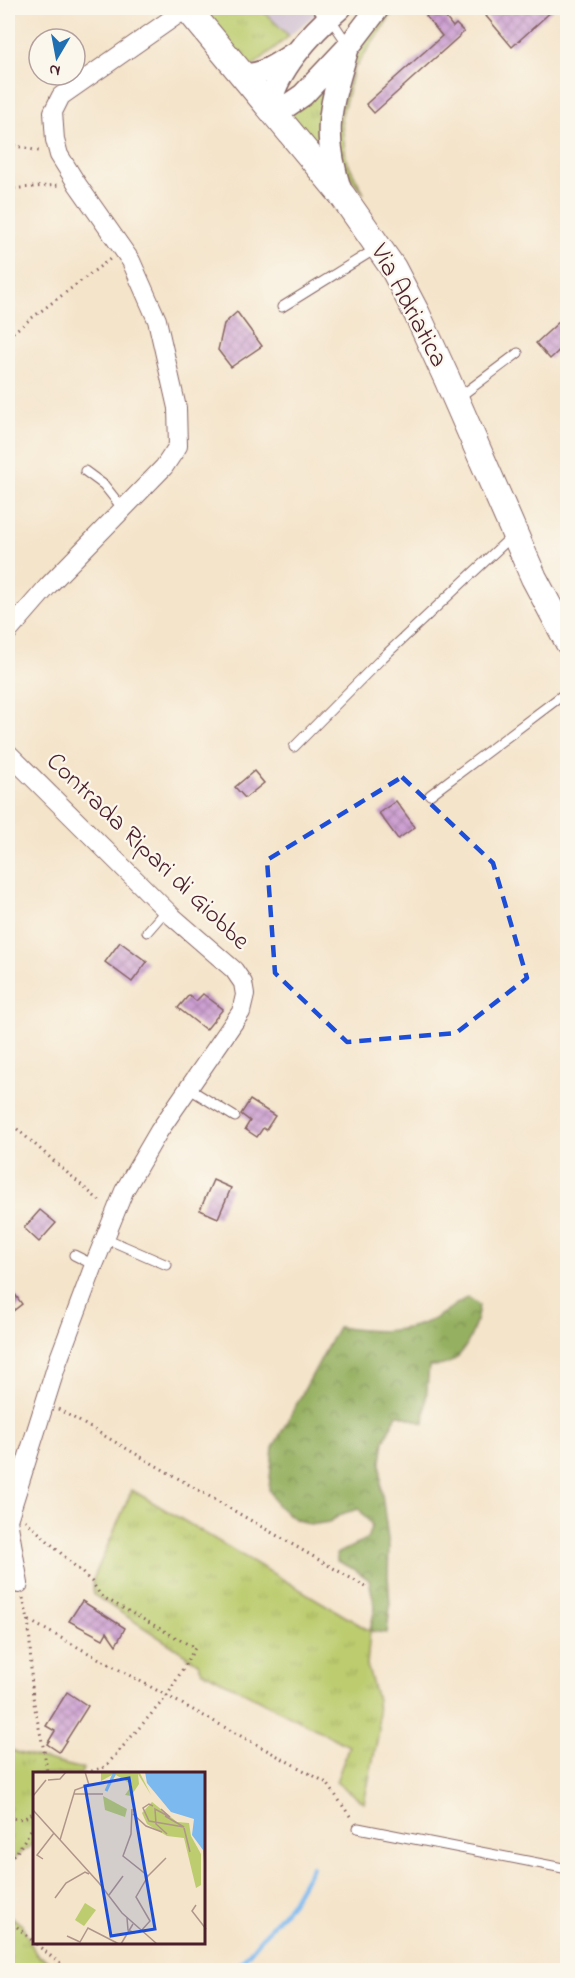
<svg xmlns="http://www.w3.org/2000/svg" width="575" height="1978" font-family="'Indie Flower',sans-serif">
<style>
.industrial{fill:#cebed1}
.grass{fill:url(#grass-tufts);stroke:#83764c;stroke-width:1.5}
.forest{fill:url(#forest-crowns);stroke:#706846;stroke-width:1.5}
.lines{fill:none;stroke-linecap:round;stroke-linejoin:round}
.stream{stroke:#7cb9ef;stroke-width:4.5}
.building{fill:url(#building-cross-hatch)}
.service-casing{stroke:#866463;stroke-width:11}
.minor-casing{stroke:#866463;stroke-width:20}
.tertiary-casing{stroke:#866463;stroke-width:25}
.secondary-casing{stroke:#866463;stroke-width:28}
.path{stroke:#866463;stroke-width:3;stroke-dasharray:1.5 4.5;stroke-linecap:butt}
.service{stroke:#fff;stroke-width:9}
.minor{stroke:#fff;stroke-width:18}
.tertiary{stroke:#fff;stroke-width:22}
.secondary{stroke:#fff;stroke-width:26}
.marked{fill:none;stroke:#1d4ed8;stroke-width:4.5;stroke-dasharray:12 8;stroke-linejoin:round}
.labels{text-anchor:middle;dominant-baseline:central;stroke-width:4.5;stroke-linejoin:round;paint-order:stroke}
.street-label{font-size:26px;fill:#4a1f2b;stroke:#fbf7ec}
.inset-river{fill:none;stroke:#7cb9ef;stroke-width:3}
.inset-road{fill:none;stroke:#b0958a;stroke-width:1.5}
.view{fill:#1d4ed8;fill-opacity:0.15;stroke:#1d4ed8;stroke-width:3}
.inset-edge{fill:none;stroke:#4a1f2b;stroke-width:3}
</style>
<defs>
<pattern id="grass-tufts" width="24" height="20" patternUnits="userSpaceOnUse" patternTransform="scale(1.5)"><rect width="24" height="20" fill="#bccc6e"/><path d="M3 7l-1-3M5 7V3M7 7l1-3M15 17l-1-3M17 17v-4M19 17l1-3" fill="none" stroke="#a3af5f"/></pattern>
<pattern id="forest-crowns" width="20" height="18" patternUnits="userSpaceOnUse" patternTransform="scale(1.5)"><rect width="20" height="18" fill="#95b061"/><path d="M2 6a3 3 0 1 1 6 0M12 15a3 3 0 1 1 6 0" fill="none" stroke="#7c8f50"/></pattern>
<pattern id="building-cross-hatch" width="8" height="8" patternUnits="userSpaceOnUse" patternTransform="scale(1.5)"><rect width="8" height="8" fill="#cc9fd1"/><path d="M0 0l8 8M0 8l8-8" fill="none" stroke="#a881aa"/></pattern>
</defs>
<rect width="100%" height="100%" fill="#fbf7ec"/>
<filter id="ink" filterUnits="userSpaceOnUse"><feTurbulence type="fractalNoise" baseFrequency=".0167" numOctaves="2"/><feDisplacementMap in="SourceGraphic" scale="12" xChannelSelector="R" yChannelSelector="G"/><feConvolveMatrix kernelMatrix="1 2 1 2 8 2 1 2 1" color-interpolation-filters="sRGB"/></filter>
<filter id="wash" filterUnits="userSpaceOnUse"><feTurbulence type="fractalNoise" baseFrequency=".008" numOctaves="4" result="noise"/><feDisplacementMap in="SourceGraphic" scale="24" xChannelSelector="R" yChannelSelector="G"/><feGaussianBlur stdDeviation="1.35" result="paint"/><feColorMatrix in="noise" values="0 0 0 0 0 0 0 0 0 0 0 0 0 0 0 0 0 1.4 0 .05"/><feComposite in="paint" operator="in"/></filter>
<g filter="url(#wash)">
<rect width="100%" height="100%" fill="#f4e4ca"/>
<path class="industrial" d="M199 8H323L249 69Z"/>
<path class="grass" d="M214 8H260L289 36 249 69 205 15Z
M388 8H396L354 69 341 118 346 159 364 194 343 168 333 130 356 56Z
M328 75 323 157 288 113Z
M132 1490 370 1631 367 1665 377 1700 379 1731 364 1803 336 1782 349 1746 202 1671 198 1663 94 1595 92 1582Z
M8 1748 18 1753 83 1769 81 1774H34V1843L8 1863Z
M8 1914 22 1925 36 1954 63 1970H8Z"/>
<path class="forest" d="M468 1297 479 1305C477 1324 466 1360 443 1365 439 1366 433 1366 429 1366L424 1423 397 1414 384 1441 381 1461V1486L389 1547 388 1576 390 1606 387 1633 370 1631 375 1608 369 1580 354 1569 337 1561V1554L367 1539 372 1525 359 1509 344 1513 329 1522 310 1525 293 1518 277 1505 269 1489 273 1448 338 1327C370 1332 401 1334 432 1320 444 1314 455 1304 468 1297Z"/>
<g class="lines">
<path class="stream" d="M235 1970 292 1902 312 1867"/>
</g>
<g id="blocks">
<path class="building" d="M438 8 453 27 456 24 464 32 374 113 366 104 442 36 426 16Z
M496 8H555L512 47 486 16Z
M237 312 262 346 231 367 218 350 224 324Z
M561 320 567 327V343L550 359 536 343Z
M254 771 264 783 245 798 235 787Z
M396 801 415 827 398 839 379 813Z
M120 942 147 962 132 982 105 962Z
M203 994 223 1009 206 1030 178 1008 189 995 196 1001Z
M250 1100 275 1116 266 1130 263 1128 257 1137 245 1129 250 1121 241 1114Z
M213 1180 231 1188 218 1218 200 1210Z
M40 1210 56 1223 39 1242 24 1228Z
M8 1285 22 1304 8 1315Z
M82 1601 125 1628 116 1645 107 1632 103 1639 69 1621Z
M67 1692 88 1706 59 1752 47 1744 55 1731 46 1726Z"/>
</g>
</g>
<g filter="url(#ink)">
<use href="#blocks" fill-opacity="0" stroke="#866463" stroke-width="1.5"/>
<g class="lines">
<g class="service-casing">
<path id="service" d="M316 8 334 24 349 46
M282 307 377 248
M458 398 518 353
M85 471 104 485 123 509
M294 747 380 660 512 536
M430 795 568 691
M147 932 166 910
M188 1088 235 1117
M105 1238 167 1265
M74 1255 94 1265
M358 1828 568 1869"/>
</g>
<g class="minor-casing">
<path id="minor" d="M8 632 48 586 164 467 178 446 177 408 157 320 131 261 77 184 59 155 55 140 53 112 61 96 187 8
M8 753 173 917 234 970 243 983 245 995 241 1012 159 1131 124 1191 94 1265 58 1361 8 1520 19 1584"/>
</g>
<g class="tertiary-casing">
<path id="tertiary" d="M340 8C313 31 274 72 270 108L278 109 284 108 303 95 349 46 378 8
M242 74C260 78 280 62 295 53
M341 193C321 130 330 108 348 47"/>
</g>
<g class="secondary-casing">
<path id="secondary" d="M187 8 342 195 393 268 417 314 447 379 534 578 568 642"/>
</g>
<path class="path" d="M8 144 43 152
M8 189 60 185
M8 336 110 259
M8 1121 102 1203
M58 1409 366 1587
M25 1520 92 1582 101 1596 195 1648 167 1696 105 1767 82 1774
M23 1598 28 1620 327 1783 352 1819
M28 1620C31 1642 30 1664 32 1686 34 1716 45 1744 47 1774
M8 1816C19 1821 25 1819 34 1812
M8 1859 17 1852 34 1825
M8 1919 34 1942
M36 1944 68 1970"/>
<use href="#service" class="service"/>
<use href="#minor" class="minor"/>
<use href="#tertiary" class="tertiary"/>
<use href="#secondary" class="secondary"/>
</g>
</g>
<path class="marked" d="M402 777 493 863 527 978 456 1033 347 1042 275 973 267 860Z"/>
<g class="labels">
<g class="street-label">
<text transform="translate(408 306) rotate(62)">Via Adriatica</text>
<text transform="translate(147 852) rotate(44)">Contrada Ripari di Giobbe</text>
</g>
</g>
<g transform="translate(33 1772)">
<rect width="172" height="172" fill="#f4e4ca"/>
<path d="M68 0 107 1 118 23 105 2 106 12 98 24 92 23 99 13 93 9 83 3 78 10 79 3 68 9ZM70 24 94 37 92 45 72 38ZM52 131 63 138 51 154 42 148Z" fill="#bccc6e"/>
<path d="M119 30 144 50 156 51 158 64 168 82V113L163 116 151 66 134 64 114 52 109 41Z" fill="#bccc6e"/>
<path d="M112 0H172V104L170 78 159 63 161 47 138 40 114 11Z" fill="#7cb9ef"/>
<path class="inset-river" d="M73 19 82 0"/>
<path class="inset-road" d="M15 8 27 7 33 0M41 22H70M0 24 13 8M120 34 116 32 110 36 116 49 151 55 132 44M99 37 98 62 90 84 115 104 103 125 117 149 108 159M128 37 137 45 122 37 123 52 134 62M0 38 66 111 89 141 124 172M100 42 113 54 129 60M151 56 157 80M27 68 42 18 56 13 52 0M10 87 4 83 21 61M115 104 133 86M76 123 90 104M22 126 33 111 52 100 56 102M163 133 159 139 173 157M94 146 95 158 102 161M34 164 47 170 55 156 86 172M88 172 100 152"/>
<path class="view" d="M96 6 122 157 78 164 52 14Z"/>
<rect width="172" height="172" class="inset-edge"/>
</g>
<rect width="575" height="1978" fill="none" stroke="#fbf7ec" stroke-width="30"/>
<g transform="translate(57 57) rotate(190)"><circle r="28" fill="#fbf7ec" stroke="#b4a19f" stroke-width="1.5"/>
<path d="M0-4.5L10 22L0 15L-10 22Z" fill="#1f6fb2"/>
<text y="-9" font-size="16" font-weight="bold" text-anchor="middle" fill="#4a1f2b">N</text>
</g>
</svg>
